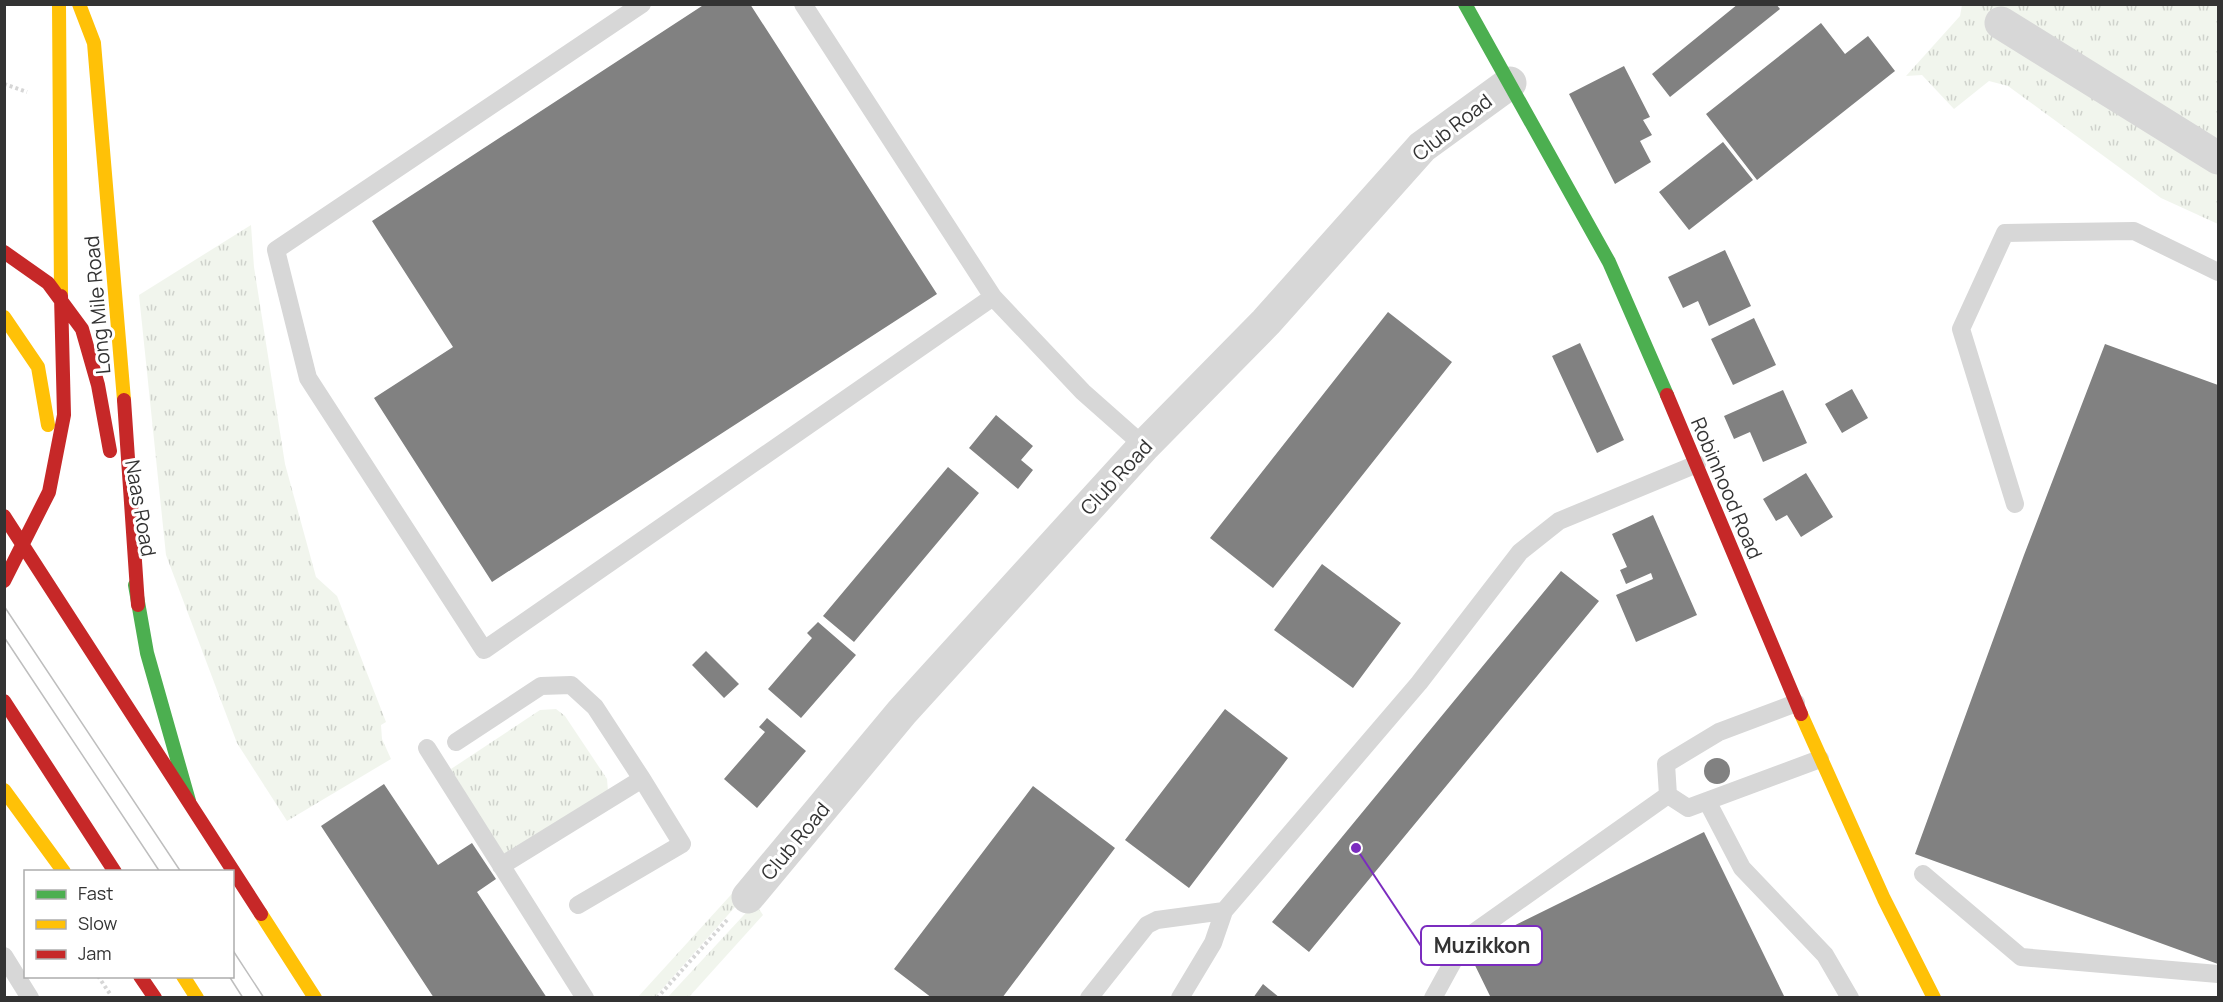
<svg xmlns="http://www.w3.org/2000/svg" width="2223" height="1002" font-family="Manrope,sans-serif">
<style>
.grass{fill:url(#grass-tufts)}
.building{fill:#818181}
.lines{fill:none;stroke-linecap:round;stroke-linejoin:round}
.path{stroke:#d6d6d6;stroke-width:4;stroke-dasharray:3 3;stroke-linecap:butt}
.lane{stroke:#d7d7d7;stroke-width:18}
.street{stroke:#d7d7d7;stroke-width:33}
.fast{stroke:#4caf50;stroke-width:14}
.slow{stroke:#ffc107;stroke-width:14}
.jam{stroke:#c62828;stroke-width:14}
.tram{stroke:#bebebe;stroke-width:1.5}
.labels{text-anchor:middle;dominant-baseline:central;stroke-width:6;stroke-linejoin:round;paint-order:stroke}
.street-label{font-size:20px;fill:#333;stroke:#fff}
.leader{fill:none;stroke:#7b2cbf;stroke-width:2}
.callout-dot{fill:#7b2cbf;stroke:#fff;stroke-width:2}
.callout{fill:#fff;stroke:#7b2cbf;stroke-width:2}
.callout-label{font-size:21px;text-anchor:middle;font-weight:bold;fill:#333}
</style>
<defs>
<pattern id="grass-tufts" width="24" height="20" patternUnits="userSpaceOnUse" patternTransform="scale(1.5)"><rect width="24" height="20" fill="#f1f5ed"/><path d="M3 7l-1-3M5 7V3M7 7l1-3M15 17l-1-3M17 17v-4M19 17l1-3" fill="none" stroke="#cfd2cc"/></pattern>
</defs>
<rect width="100%" height="100%" fill="#fff"/>
<path class="grass" d="M1962 5H2218V224L2161 198 2008 86 1989 81 1954 109 1922 75 1906 76 1960 16Z
M251 225 254 267 285 464 316 577 337 596 386 722 381 725 382 739 391 759 287 821 237 743 166 555 139 295Z
M556 709 565 716 607 779 608 791 516 854 500 853 451 769 540 710Z
M739 886 743 898 655 997 637 998Z
M755 903 763 915 689 997 667 998Z"/>
<path class="building" d="M705 4H750L937 294 492 582 374 398 453 347 372 221Z
M1738 4H1776L1780 9 1670 97 1652 74Z
M1821 23 1845 54 1868 36 1895 71 1757 180 1706 114Z
M1624 66 1650 117 1643 120 1652 135 1640 141 1651 162 1615 184 1569 94Z
M1723 142 1753 180 1689 230 1659 192Z
M1725 250 1751 306 1709 326 1698 301 1683 308 1668 277Z
M1388 312 1452 362 1273 588 1210 538Z
M1754 318 1776 365 1733 385 1711 339Z
M1580 343 1624 440 1597 453 1552 356Z
M2105 344 2218 385V964L1915 854 2024 555Z
M1852 389 1868 418 1842 433 1825 404Z
M1783 390 1807 443 1763 462 1750 432 1734 439 1724 416Z
M996 415 1033 446 1021 460 1033 470 1018 489 969 448Z
M948 467 979 493 854 642 823 616Z
M1806 473 1833 517 1801 537 1787 515 1776 521 1763 499Z
M1653 515 1697 615 1636 642 1616 595 1653 579 1651 573 1626 584 1620 570 1627 567 1612 534Z
M1322 564 1401 623 1353 688 1274 630Z
M1561 571 1599 601 1309 952 1272 922Z
M818 622 856 655 801 718 768 689 812 638 807 633Z
M706 651 739 684 724 698 692 665Z
M1225 709 1288 758 1189 888 1125 840Z
M767 718 806 751 757 808 724 779 765 732 759 727Z
M1704 771a13 13 0 1 1 26 0a13 13 0 1 1-26 0Z
M384 784 438 865 472 843 496 879 477 892 547 998H434L321 826Z
M1033 786 1115 848 1002 998H932L894 969Z
M1704 832 1785 998H1491L1467 949Z
M1263 984 1280 998H1253Z"/>
<g class="lines">
<path class="path" d="M4 84 27 92
M98 976 110 994
M657 998 727 920"/>
<path class="lane" d="M642 4 276 250 308 378 484 650 993 297
M803 4 993 297 1083 392 1144 446
M2015 504 1961 329 2005 233 2134 231 2218 272
M1796 703 1719 732 1666 764 1668 795 1688 808 1820 759
M456 742 541 686 571 685 595 707 642 779
M427 748 585 998
M1707 801 1742 868 1825 955 1850 998
M501 866 642 779 682 844 578 905
M1923 874 2021 957 2218 974
M4 956 30 998
M1089 998 1147 925 1157 920 1224 911
M1180 998 1213 943 1224 911 1419 683 1520 552 1559 521 1697 464
M1433 998 1466 938 1668 795"/>
<path class="street" d="M2001 23 2218 158
M748 897 902 712 1144 446 1266 322 1422 147 1510 83"/>
<path class="fast" d="M1465 4 1609 262 1667 395
M135 585 147 653 189 801"/>
<path class="slow" d="M59 4 61 296
M79 4 94 43 124 400
M4 317 38 367 48 425
M1801 714 1884 899 1934 998
M4 790 64 872
M261 914 315 998
M183 976 197 998"/>
<path class="jam" d="M4 252 48 283 82 329 98 385 110 451
M1667 395 1801 714
M124 400 138 605
M4 516 261 914
M4 581 49 492 64 415 61 296
M4 701 115 872
M140 976 155 998"/>
<path class="tram" d="M4 606 181 872
M4 637 160 872
M232 949 264 998
M229 976 243 998"/>
</g>
<g class="labels">
<g class="street-label">
<text transform="translate(1452 127) rotate(-38)">Club Road</text>
<text transform="translate(97 305) rotate(-95)">Long Mile Road</text>
<text transform="translate(1116 477) rotate(-47)">Club Road</text>
<text transform="translate(1727 488) rotate(67)">Robinhood Road</text>
<text transform="translate(141 508) rotate(80)">Naas Road</text>
<text transform="translate(795 841) rotate(-50)">Club Road</text>
</g>
</g>
<path class="leader" d="M1356 848L1421 946"/>
<circle class="callout-dot" cx="1356" cy="848" r="6"/>
<rect class="callout" x="1421" y="926" width="121" height="39" rx="6"/>
<g class="callout-label">
<text x="1482" y="953">Muzikkon</text>
</g>
<rect width="2223" height="1002" fill="none" stroke="#333333" stroke-width="12"/>
<rect x="24" y="870" width="210" height="108" fill="#ffffff" stroke="#adadad" stroke-width="1.5"/>
<rect x="36" y="890" width="30" height="9" fill="#4caf50" stroke="#adadad" stroke-width="1.5"/>
<text x="78" y="900" font-size="18" fill="#333333">Fast</text>
<rect x="36" y="920" width="30" height="9" fill="#ffc107" stroke="#adadad" stroke-width="1.5"/>
<text x="78" y="930" font-size="18" fill="#333333">Slow</text>
<rect x="36" y="950" width="30" height="9" fill="#c62828" stroke="#adadad" stroke-width="1.5"/>
<text x="78" y="960" font-size="18" fill="#333333">Jam</text>
</svg>
